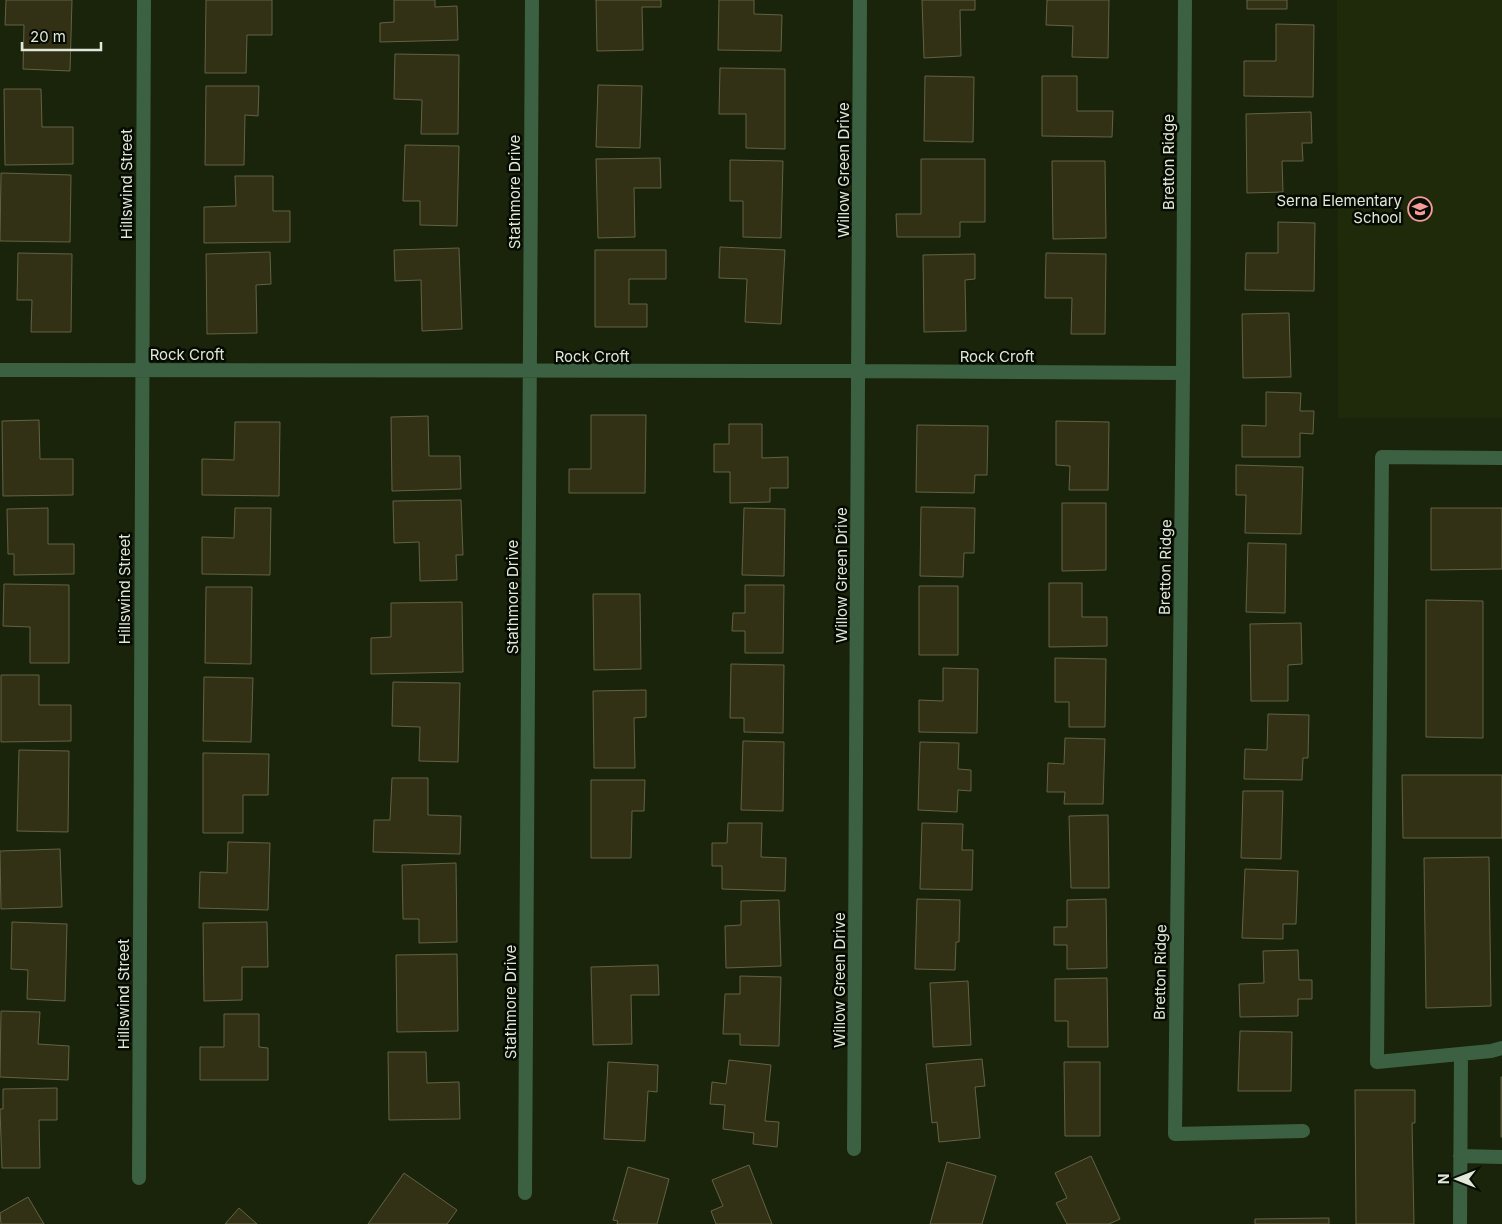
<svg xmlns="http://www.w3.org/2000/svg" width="1502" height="1224" font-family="Inter,sans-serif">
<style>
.built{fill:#1e2a0a}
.building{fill:#323115;stroke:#636244}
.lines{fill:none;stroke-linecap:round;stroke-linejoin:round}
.service{stroke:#3b6142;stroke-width:14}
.minor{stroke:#3b6142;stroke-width:14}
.labels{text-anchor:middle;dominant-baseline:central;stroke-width:5;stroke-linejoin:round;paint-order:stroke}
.street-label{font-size:15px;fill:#e1e8d9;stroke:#070c03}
.poi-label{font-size:15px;fill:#e1e8d9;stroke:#070c03;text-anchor:end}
</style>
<rect width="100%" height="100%" fill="#1a240b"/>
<path class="built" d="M1337 0H1502V418H1338Z"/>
<path class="building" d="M6 0H72L70 71 23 69 24 25H5Z
M206 0H272V35H247L246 73H205Z
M394 0H435V7L457 6 458 40 380 42V23L394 22Z
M596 0H661V7H642L643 50 597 51Z
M719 0H754V14L782 15 781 51 718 50Z
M922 0H975V10H960L961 56 924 58Z
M1047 0H1109L1108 58 1072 57 1073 26 1046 25Z
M1247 0H1287V9H1247Z
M1276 24 1314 25 1313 97 1244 96V61H1276Z
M395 54 459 55 458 134H421L422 100 394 99Z
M720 68 785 69V149L746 148V114H719Z
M925 76 974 77 973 142 924 141Z
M1042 76H1077V111H1113L1112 137 1042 136Z
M598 85 642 86 640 148 596 147Z
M206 86H259L258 116 245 115 244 165H205Z
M4 89H41L42 127H73V164L5 165Z
M1311 112 1312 143H1302L1303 161H1282L1283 192 1247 193 1246 114Z
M405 145 459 146 457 226 420 225V201H403Z
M660 158 661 188H634L635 237 598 238 596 159Z
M921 159H985V222H960V237H897L896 214H921Z
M730 160 783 161 781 238 743 237V201H730Z
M1052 161H1105L1106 238 1053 239Z
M1 173 71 175 70 242 0 241Z
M235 176H273V211H290V242L204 243V207L236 206Z
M1278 222 1315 223 1314 291 1245 290 1246 253H1278Z
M720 247 785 250 781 324 745 322 747 279 719 278Z
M459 248 462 329 422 331 421 280 395 281 394 250Z
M595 250H666V279H629V304H647V327H595Z
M270 252 271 284 256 285 257 333 207 334 206 254Z
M18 253 72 254 71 332H31L32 300H17Z
M1046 253 1106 254 1105 334H1071L1072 298H1045Z
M975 254V279L965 280 966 331 924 332 923 255Z
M1289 313 1291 377 1243 378 1242 314Z
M1266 392 1301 393 1300 411H1314L1313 434 1300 433V457H1242V425L1266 426Z
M591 415H646L645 493H569V469H591Z
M428 416 429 456H460L461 489 392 491 391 417Z
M39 420 40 459H73V495L3 496 2 421Z
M1056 421 1109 422 1108 490H1069L1070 466 1056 465Z
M235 422H280L279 496 202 495V459L234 460Z
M729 424H762V458L788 457V488H770V502L730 503V472H714V444H729Z
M917 425 988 426 987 475H975L974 493 916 492Z
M1236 465 1303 467 1301 534 1245 533 1246 495H1236Z
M461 500 463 555H456L457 580 420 581 419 542 394 543 393 501Z
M1062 503H1106V570L1062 571Z
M921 507 975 508 974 553H964L963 577 920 576Z
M48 508V544H74V574L14 575V554H8L7 509Z
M235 508H271L270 575 202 574V537L234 538Z
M744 508 785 509 784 576 742 575Z
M1431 508H1502V569L1431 570Z
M1248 543 1286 544 1285 613 1246 612Z
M1049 583H1082V617H1107V646L1049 647Z
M4 584 69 585V663H30V627L3 626Z
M745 585H784L783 653H745V631H732L733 613H745Z
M919 586H958V655H919Z
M206 587H252L251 664 205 663Z
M593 594H640L641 669 594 670Z
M1426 600 1483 601V738L1426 737Z
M462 602 463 672 371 674V638L391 637V603Z
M1301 623 1302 664 1288 665V701H1251L1250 624Z
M1055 658 1106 659 1105 727H1069V702H1055Z
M731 664 784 665 783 733 744 732V718H730Z
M943 668 978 669 977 733 919 732V700L943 701Z
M1 675H39V705H71V741L1 742Z
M204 677 253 678 251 742 203 741Z
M393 682 460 683 458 762 419 761 420 727 392 726Z
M646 690V717L634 718 635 768H594L593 691Z
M1268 714 1309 715 1308 758H1303L1302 780 1244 779 1245 749 1267 750Z
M1065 738 1105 739 1103 804H1064L1065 792H1047L1048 763 1064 764Z
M743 741 784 742 783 811 741 810Z
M920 742 959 743 958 769 971 770V791L958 790 957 812 918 810Z
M19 750 69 751 68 832 17 831Z
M203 753 269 754 268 795H243V833H203Z
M1402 775H1502V838H1403Z
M392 778H428V815L461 816 460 854 373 852 374 820H390Z
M591 780H645L644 811H632L631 858H591Z
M1243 791H1283L1281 859 1241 858Z
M1108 815 1109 888H1071L1069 816Z
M728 823H762L761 857 786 858 785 891 722 889V866H712V843H727Z
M922 823 963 824 962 850H973L972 890 920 889Z
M228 842 270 843 268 910 199 908 200 872 227 873Z
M60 849 62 907 1 909 0 851Z
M1489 857 1491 1006 1426 1008 1424 858Z
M456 863 457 942 419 943V919H403L402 865Z
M1245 869 1298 871 1296 924H1283V939L1242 938Z
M917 899 960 900 959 942H956L955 970 915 969Z
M1106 899 1107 968 1067 969V945H1054V927H1067V900Z
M779 900 781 966 726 968 725 926 741 925V901Z
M12 922 67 924 65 1001 27 999 28 970 11 969Z
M267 922 268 967H242V1000L204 1001 203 923Z
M1298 950 1299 980H1312V999H1298V1016L1240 1017 1239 984 1264 983 1263 951Z
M457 954 458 1031 397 1032 396 955Z
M658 965 659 995H631L632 1044 593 1045 591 967Z
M740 976 781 977 779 1046 740 1045V1034H723L725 994H740Z
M1107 978 1108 1047H1068V1021H1055V979Z
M968 981 971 1045 933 1047 930 983Z
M1 1011 40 1012 38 1044 69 1046 68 1080 0 1077Z
M224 1014H259V1047L268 1048V1080H200V1047H224Z
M1240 1031 1292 1032 1291 1091H1238Z
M388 1052H426L427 1083 459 1082 460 1119 389 1120Z
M982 1059 985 1086 975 1087 980 1138 939 1142 937 1122 932 1123 926 1064Z
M729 1060 771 1065 765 1121 779 1122 777 1147 753 1144 754 1133 723 1129 725 1105 710 1104 712 1082 726 1084Z
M608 1062 658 1065 657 1092 648 1091 645 1141 604 1139Z
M1064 1062H1100V1136H1065Z
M1501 1077H1502V1137H1501Z
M57 1088V1120H39L40 1168H2L0 1109H3V1089Z
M1355 1090H1415V1123H1412L1414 1224H1356Z
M1091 1156 1120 1219 1109 1224H1067L1056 1203 1067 1198 1055 1173Z
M947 1162 996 1176 982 1224H930Z
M749 1165 772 1224H716L711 1211 723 1206 712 1180Z
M628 1167 669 1179 657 1224H617L618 1221 613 1220Z
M404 1173 457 1210 447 1224H368Z
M28 1197 44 1224H1L0 1213Z
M239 1208 257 1224H225Z
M1329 1218V1224H1255V1219Z"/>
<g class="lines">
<path class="service" d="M1502 458 1382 457 1377 1062 1491 1051 1502 1048
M1460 1156 1502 1157
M1460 1224 1461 1054"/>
<path class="minor" d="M1185 0 1183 373 1175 1134 1303 1131
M0 370 858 371 1183 373
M854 1149 860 0
M139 1178 144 0
M525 1193 532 0"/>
</g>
<defs>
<g id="school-ring" transform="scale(1.25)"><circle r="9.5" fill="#070c03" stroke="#f59b98" stroke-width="1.5"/><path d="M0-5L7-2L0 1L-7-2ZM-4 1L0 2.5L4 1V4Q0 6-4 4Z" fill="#f59b98"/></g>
</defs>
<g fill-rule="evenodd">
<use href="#school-ring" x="1420" y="209"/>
</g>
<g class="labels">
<g class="street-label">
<text transform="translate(1168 162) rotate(-90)">Bretton Ridge</text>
<text transform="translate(843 170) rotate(-90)">Willow Green Drive</text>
<text transform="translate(126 184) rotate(-90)">Hillswind Street</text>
<text transform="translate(514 192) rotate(-90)">Stathmore Drive</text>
<text x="187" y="354">Rock Croft</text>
<text x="592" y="356">Rock Croft</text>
<text x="997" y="356">Rock Croft</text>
<text transform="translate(1165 567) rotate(-89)">Bretton Ridge</text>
<text transform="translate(841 575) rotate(-90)">Willow Green Drive</text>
<text transform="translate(124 589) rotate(-90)">Hillswind Street</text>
<text transform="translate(512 597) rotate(-90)">Stathmore Drive</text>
<text transform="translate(1160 972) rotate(-89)">Bretton Ridge</text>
<text transform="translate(839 980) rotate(-90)">Willow Green Drive</text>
<text transform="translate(123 994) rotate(-90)">Hillswind Street</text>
<text transform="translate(510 1002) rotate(-90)">Stathmore Drive</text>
</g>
<g class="poi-label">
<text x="1402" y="200">Serna Elementary<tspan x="1402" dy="17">School</tspan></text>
</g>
</g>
<g transform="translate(1457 1179) rotate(270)" stroke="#070c03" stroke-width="4" paint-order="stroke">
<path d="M0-4L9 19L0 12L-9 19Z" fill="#e1e8d9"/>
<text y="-8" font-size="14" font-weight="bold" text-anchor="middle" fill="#e1e8d9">N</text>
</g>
<path d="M22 42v8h79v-8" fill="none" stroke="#e1e8d9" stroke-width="2.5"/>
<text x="30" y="42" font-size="15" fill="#e1e8d9" stroke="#070c03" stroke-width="4" paint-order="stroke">20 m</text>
</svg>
